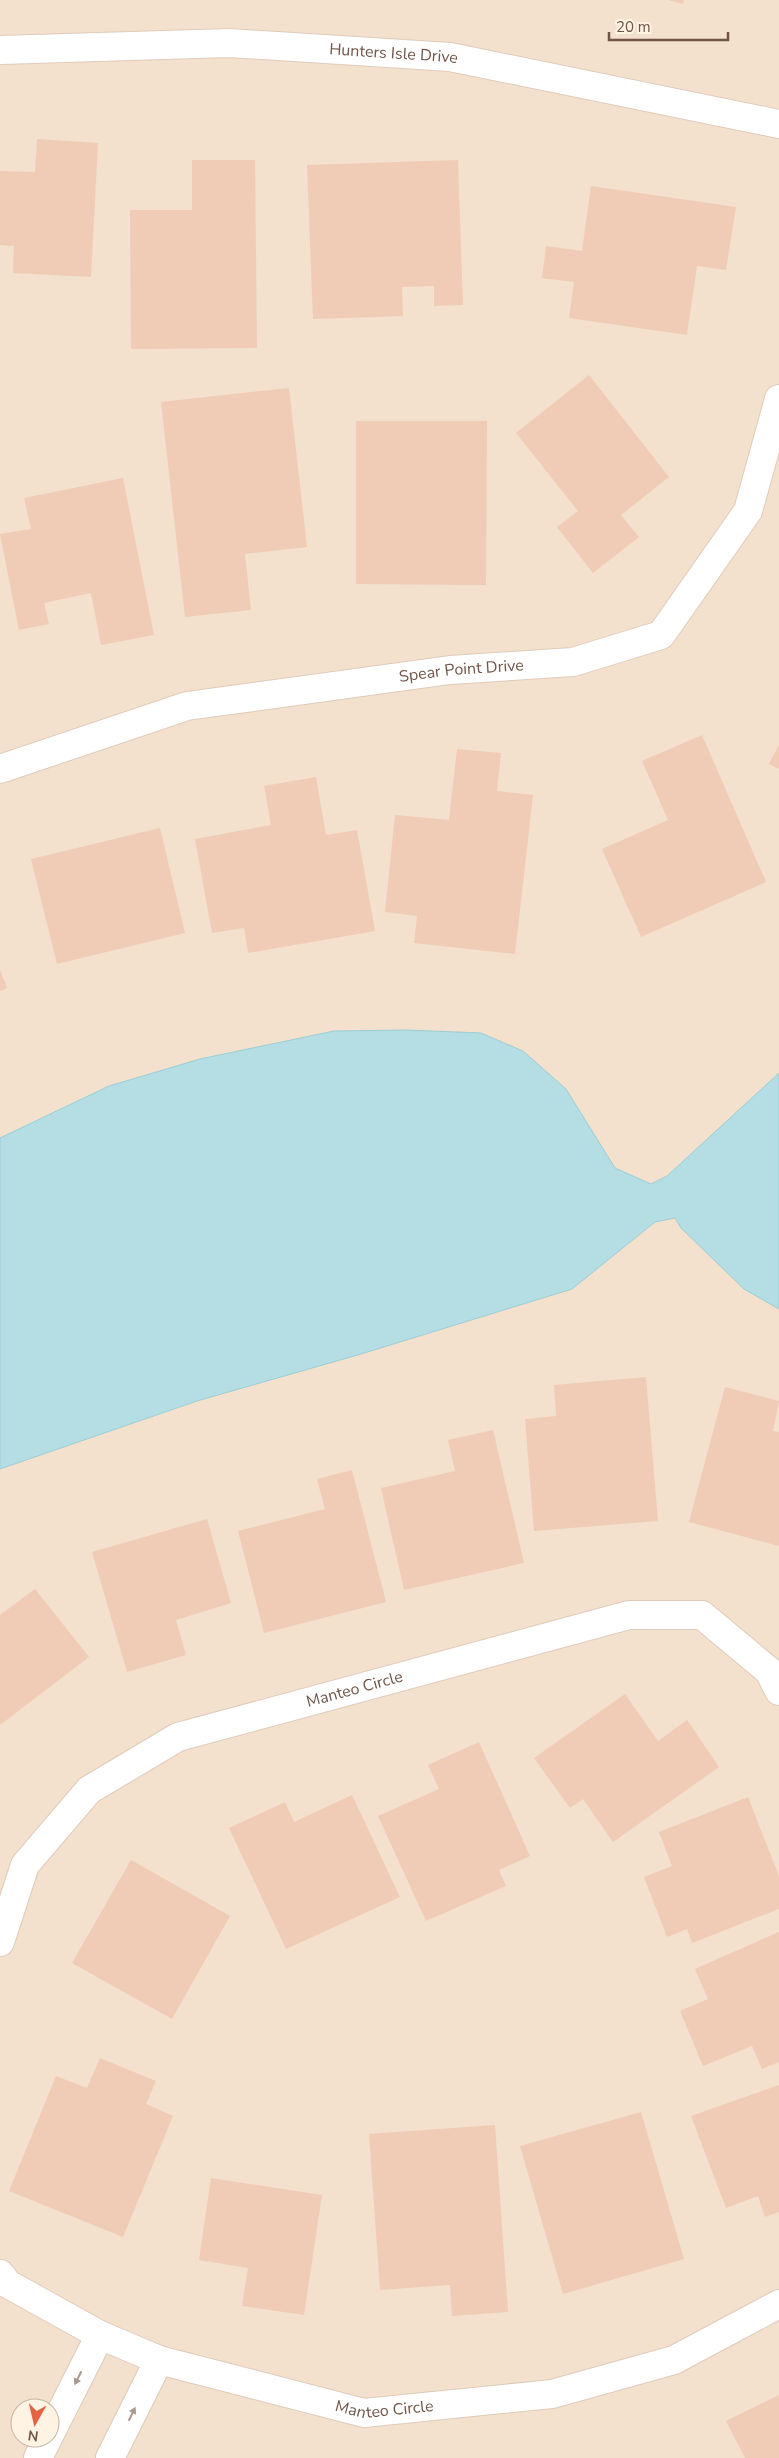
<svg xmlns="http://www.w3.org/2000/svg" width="779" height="2458" font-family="'Nunito Sans',sans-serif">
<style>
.residential{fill:#f3e0cd;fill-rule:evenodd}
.water{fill:#b4dee4;stroke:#9bced5}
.building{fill:#f0ccb7}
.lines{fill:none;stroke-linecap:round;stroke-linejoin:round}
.street-casing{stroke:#dfcbbb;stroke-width:30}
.street{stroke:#fff;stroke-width:28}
.oneway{fill:#a99991}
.labels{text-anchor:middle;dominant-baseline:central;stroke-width:4;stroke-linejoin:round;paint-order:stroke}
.street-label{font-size:16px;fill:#705547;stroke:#fff3e4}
</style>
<rect width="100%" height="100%" fill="#fbefde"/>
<path class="residential" d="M0 0H779V2458H0ZM20 2408H50V2438H20Z"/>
<path class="water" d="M406 1030 481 1033 523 1051 566 1089 615 1168 651 1184 667 1176 779 1073V1309L744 1289 681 1228 675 1218 655 1222 572 1289 361 1354 197 1401 0 1469V1138L109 1086 200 1059 334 1031Z"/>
<path class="building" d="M668 0H684L683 4Z
M37 139 98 143 91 277 13 273 14 246 0 245V171L35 172Z
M192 160H255L257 348 131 349 130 210H192Z
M458 160 463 305 434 306V286L402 287 403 316 313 319 307 165Z
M591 186 736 207 726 270 697 266 687 335 569 318 574 282 542 278 546 246 582 251Z
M589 375 669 477 621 515 639 537 593 573 557 527 578 511 516 433Z
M289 388 307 547 245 554 251 610 185 617 161 402Z
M356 421H487L486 585 356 584Z
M123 478 154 635 101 645 91 593 44 603 49 624 19 630 0 534 31 529 24 498Z
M702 735 766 882 641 937 602 849 668 820 642 761Z
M779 745V769L769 764Z
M457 749 501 753 497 791 533 795 515 954 414 943 417 916 385 912 395 815 449 820Z
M316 777 326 835 357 830 375 931 248 953 244 928 212 933 195 839 271 825 264 786Z
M160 828 185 933 57 964 31 859Z
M0 970 7 988 0 991Z
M646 1377 658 1521 534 1531 525 1419 556 1416 554 1385Z
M725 1387 779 1401 773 1431 779 1432V1546L689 1522Z
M493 1430 524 1563 404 1590 381 1488 455 1471 448 1440Z
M352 1470 386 1602 264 1633 238 1531 325 1509 317 1479Z
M207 1519 231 1603 176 1620 186 1655 127 1672 92 1552Z
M35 1589 89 1657 0 1725V1615Z
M625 1694 658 1741 687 1720 719 1767 613 1842 583 1799 570 1808 534 1758Z
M479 1742 530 1856 499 1870 506 1886 426 1921 378 1816 439 1789 428 1765Z
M352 1795 400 1897 286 1949 229 1828 285 1802 294 1822Z
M748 1797 779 1876V1909L692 1943 687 1929 667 1937 644 1877 672 1866 659 1832Z
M131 1860 230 1916 172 2019 72 1963Z
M779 1932V2062L762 2069 752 2046 703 2066 680 2011 708 1999 695 1969Z
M100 2058 156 2081 146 2104 173 2116 123 2237 9 2191 56 2076 87 2088Z
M779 2085V2212L765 2217 758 2196 726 2208 691 2116Z
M641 2112 684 2259 563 2294 520 2146Z
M495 2125 508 2312 452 2316 450 2285 380 2290 369 2134Z
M211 2178 322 2195 304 2315 242 2306 248 2268 199 2260Z
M779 2395V2458H745L726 2421Z"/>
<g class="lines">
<g class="street-casing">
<g id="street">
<path id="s1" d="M0 50 229 43 450 57 779 124"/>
<path id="s2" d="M0 769 187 706 450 670 573 662 661 635 748 511 779 399"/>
<path id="s3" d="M0 1942 25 1865 89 1790 178 1737 629 1615H702L769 1671 779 1691"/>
<path id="s4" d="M0 2274 8 2284 100 2335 159 2360 364 2413 552 2394 674 2360 779 2304"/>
<path d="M50 2434 100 2335"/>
<path d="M38 2458 48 2438"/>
<path d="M110 2458 159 2360"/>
</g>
</g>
<use href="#street" class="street"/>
</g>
<defs><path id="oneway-solid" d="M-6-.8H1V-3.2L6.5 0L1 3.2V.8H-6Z" transform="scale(1.25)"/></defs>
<g class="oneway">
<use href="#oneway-solid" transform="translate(78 2378) rotate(117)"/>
<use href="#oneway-solid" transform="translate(132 2414) rotate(-64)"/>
</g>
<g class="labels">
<g class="street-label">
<text stroke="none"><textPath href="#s1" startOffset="394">Hunters Isle Drive</textPath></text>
<text stroke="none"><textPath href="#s2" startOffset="474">Spear Point Drive</textPath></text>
<text stroke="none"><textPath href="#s3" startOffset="466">Manteo Circle</textPath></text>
<text stroke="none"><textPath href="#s4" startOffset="414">Manteo Circle</textPath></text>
</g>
</g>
<g transform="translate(35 2423) rotate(188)"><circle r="24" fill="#fff3e4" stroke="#c6b4a5"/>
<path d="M0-4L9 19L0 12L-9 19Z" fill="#e46345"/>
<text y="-8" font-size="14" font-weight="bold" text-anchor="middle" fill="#705547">N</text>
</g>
<path d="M609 32v8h119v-8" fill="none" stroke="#705547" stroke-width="2.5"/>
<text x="616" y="32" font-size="15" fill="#705547" stroke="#fff3e4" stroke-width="4" paint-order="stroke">20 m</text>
</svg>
